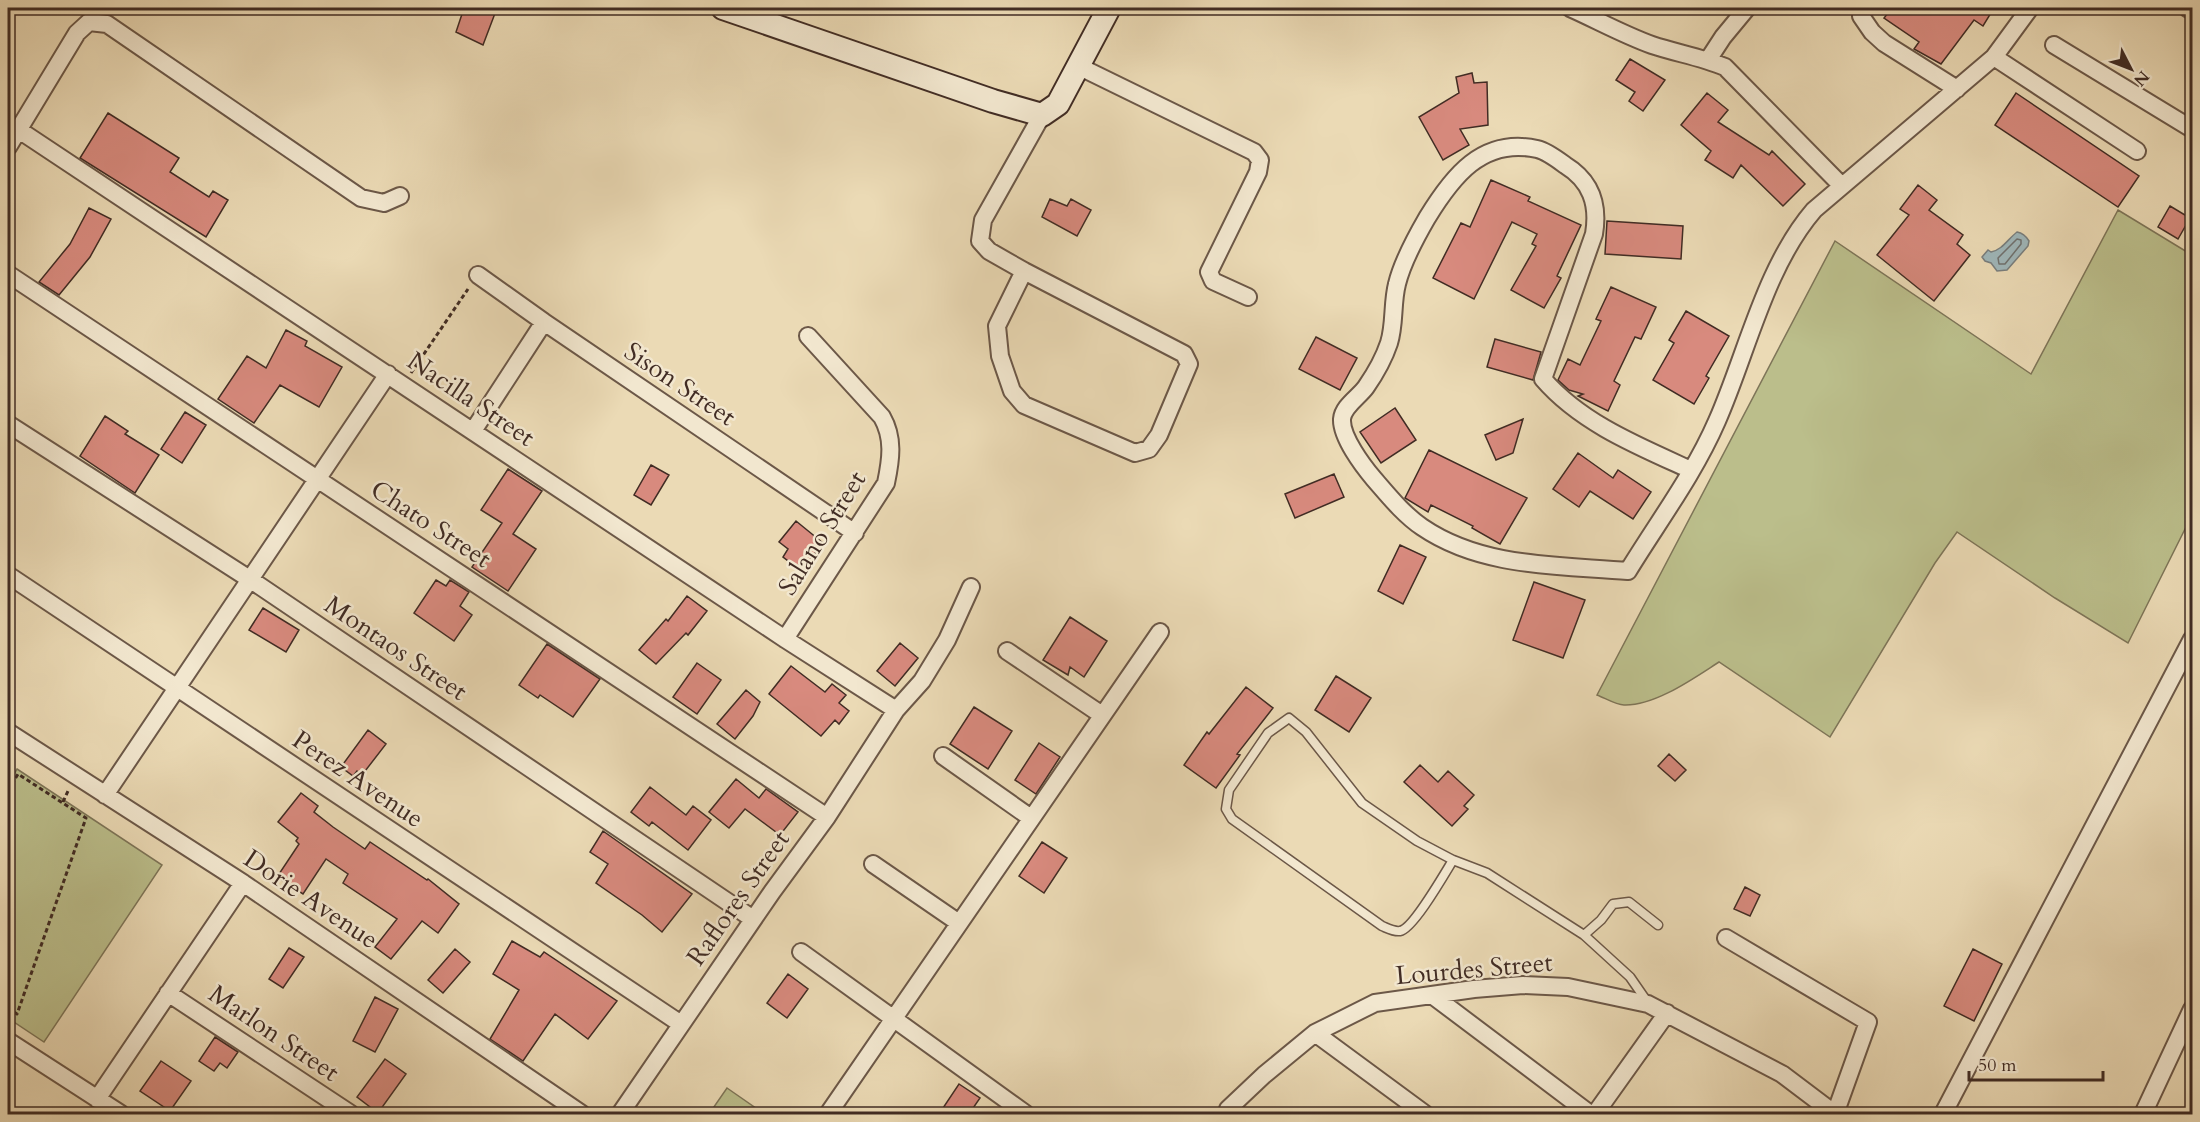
<svg xmlns="http://www.w3.org/2000/svg" width="2200" height="1122" font-family="Cardo,serif">
<style>
.green{fill:#bbbe8b;stroke:#7e7558;stroke-width:1.5}
.water{fill:#9fb7ba;stroke:#797f7e;stroke-width:1.5}
.lines{fill:none;stroke-linecap:round;stroke-linejoin:round}
.shore{stroke:#70726f;stroke-width:1.5}
.building{fill:#d88a7e;stroke:#412c24;stroke-width:1.5}
.lane-casing{stroke:#6c5848;stroke-width:11}
.street-casing{stroke:#6c5848;stroke-width:20}
.secondary-casing{stroke:#412c24;stroke-width:26}
.path{stroke:#412c24;stroke-width:3;stroke-dasharray:4.5 3;stroke-linecap:butt}
.lane{stroke:#f2e7cf;stroke-width:8}
.street{stroke:#f2e7cf;stroke-width:16}
.secondary{stroke:#f2e7cf;stroke-width:22}
.labels{text-anchor:middle;dominant-baseline:central;stroke-width:5;stroke-linejoin:round;paint-order:stroke}
.street-label{font-size:26px;fill:#412c24;stroke:#f2e7cf}
</style>
<rect width="100%" height="100%" fill="#ebdab5"/>
<filter id="stains"><feTurbulence type="fractalNoise" baseFrequency=".00333" numOctaves="4"/><feColorMatrix values="0 0 0 0 .2 0 0 0 0 .09 0 0 0 0 .02 0 0 0 .5 -.17"/></filter>
<radialGradient id="worn" r=".72"><stop offset=".6" stop-color="#630" stop-opacity="0"/><stop offset="1" stop-color="#630" stop-opacity=".3"/></radialGradient>
<path class="green" d="M2118 210 2192 255V515L2128 643 2055 598 1957 532 1935 563 1830 737 1719 662C1694 678 1655 706 1624 705 1616 705 1605 698 1597 695L1835 241 2031 374Z
M17 769 162 865 44 1042 8 1018V784Z
M727 1088 760 1111 758 1114H709Z"/>
<path class="water" d="M2017 232C2023 233 2026 236 2029 241L2028 246 2007 270 1997 271 1991 263 1985 261 1982 257 1988 250 1991 252C2002 250 2008 239 2017 232Z"/>
<g class="lines">
<path class="shore" d="M2017 239 2021 240V244L2005 264H1999L1998 258Z"/>
</g>
<path class="building" d="M464 8H497L483 45 456 32Z
M1892 8H1994L1983 26 1974 20 1941 64 1914 49 1919 42 1884 18Z
M1630 59 1665 80 1643 111 1629 101 1635 92 1616 80Z
M1472 73 1474 83 1487 82 1488 125 1460 129 1469 145 1443 160 1419 117 1459 93 1456 77Z
M1707 93 1728 110 1718 122 1769 155 1772 151 1805 184 1783 206 1741 165 1733 178 1705 160 1711 151 1681 125Z
M2016 93 2139 176 2118 207 1995 125Z
M108 113 179 158 170 172 209 197 213 191 228 200 206 237 80 158Z
M1491 180 1530 197 1528 201 1581 225 1557 276 1561 278 1544 308 1511 290 1536 246 1532 244 1537 234 1512 222 1474 299 1433 278 1461 223 1470 227Z
M1918 185 1937 200 1929 210 1963 235 1957 244 1970 255 1934 301 1877 255 1909 215 1900 209Z
M1050 199 1067 206 1071 199 1091 210 1077 236 1042 217Z
M2170 206 2190 218 2178 239 2158 227Z
M89 208 111 219 90 257 59 295 39 282 70 244Z
M1607 221 1683 226 1681 259 1605 254Z
M1611 287 1656 307 1641 339 1635 337 1614 381 1620 385 1608 411 1578 396 1583 394 1569 390 1558 380 1568 359 1580 365 1601 321 1596 319Z
M1686 311 1729 336 1706 376 1709 378 1694 404 1653 380 1674 343 1669 340Z
M286 330 307 341 305 346 342 367 319 407 280 385 254 423 218 399 247 356 266 368Z
M1316 337 1357 358 1340 390 1299 369Z
M1495 339 1541 352 1533 380 1487 367Z
M1395 408 1416 440 1381 463 1360 432Z
M185 412 206 425 182 463 161 449Z
M105 416 128 431 125 434 159 455 135 493 80 456Z
M1523 419 1513 453 1496 460 1485 435Z
M1429 450 1527 498 1500 544 1472 528 1473 526 1431 505 1428 512 1405 498Z
M1578 453 1613 478 1618 470 1651 492 1633 519 1590 491 1579 507 1553 489Z
M651 465 669 475 651 505 634 495Z
M508 469 542 491 513 534 536 549 508 591 472 567 502 523 481 510Z
M1334 474 1344 497 1295 518 1285 494Z
M796 521 823 543 808 562 803 560 796 567 783 557 788 549 779 542Z
M1400 545 1426 557 1403 604 1378 591Z
M436 580 446 586 450 580 469 592 460 606 472 615 454 641 414 613Z
M1534 582 1585 600 1563 658 1513 640Z
M687 596 707 611 688 635 686 633 656 664 639 650 666 619 668 621Z
M263 608 299 630 286 652 249 630Z
M1070 617 1107 641 1084 677 1070 667 1068 675 1043 660Z
M900 643 918 658 895 686 877 671Z
M547 644 600 679 573 717 540 695 538 698 519 685Z
M697 663 721 680 697 714 673 697Z
M791 666 825 692 832 684 846 695 839 703 849 711 839 724 835 720 821 736 769 694Z
M1336 676 1371 698 1349 732 1315 710Z
M1246 687 1273 708 1237 754 1240 755 1216 788 1184 765 1207 732 1209 734Z
M746 690 760 702 753 716 735 739 717 724Z
M974 707 1012 731 988 769 950 744Z
M368 730 386 744 362 775 357 771 353 776 341 767Z
M1039 743 1060 757 1036 794 1015 780Z
M1669 754 1686 770 1675 781 1658 766Z
M1420 765 1438 782 1448 771 1474 795 1464 806 1468 809 1452 826 1404 782Z
M736 779 759 798 766 789 798 812 780 835 745 809 729 828 709 812Z
M650 787 686 815 693 806 711 820 688 850 652 822 649 826 631 812Z
M301 793 318 806 314 812 333 827 365 849 370 842 427 880 428 879 459 904 438 933 422 921 391 959 375 947 397 919 343 883 348 874 326 859 303 894 277 877 299 844 296 841 298 838 278 822Z
M603 831 692 894 662 932 642 915 596 883 608 864 590 852Z
M1042 842 1067 858 1044 893 1019 876Z
M1745 887 1760 895 1750 916 1734 909Z
M512 941 540 957 544 952 617 1001 588 1039 555 1014 523 1061 490 1039 519 990 493 974Z
M289 948 304 957 283 988 269 979Z
M455 949 470 962 443 993 428 980Z
M1973 949 2002 964 1974 1021 1944 1006Z
M788 974 808 989 787 1018 767 1003Z
M375 997 398 1009 375 1052 353 1041Z
M215 1037 238 1052 227 1068 220 1063 214 1071 199 1061Z
M385 1059 406 1074 378 1113 357 1097Z
M161 1061 191 1081 170 1111 140 1091Z
M959 1084 980 1098 969 1114H939Z"/>
<g class="lines">
<g class="lane-casing">
<path id="lane" d="M1453 860C1445 873 1413 929 1400 931 1394 932 1387 928 1382 926L1232 819 1226 809 1229 790 1268 733 1289 718 1306 732 1362 803 1417 841 1453 860 1487 873 1584 935 1630 977 1648 1003
M1584 935 1601 920 1613 904 1629 902 1658 925"/>
</g>
<g class="street-casing">
<path id="street" d="M1570 8C1597 20 1624 35 1652 45 1676 53 1701 57 1725 67L1842 186
M1863 8 1861 16 1872 32 1884 43 1957 89
M2187 8 2192 11
M2054 45 2192 129
M1994 57 2137 151
M1708 60 1723 37 1747 8
M1078 66 1254 152 1260 160 1258 172 1209 272 1213 281 1248 297
M19 130 785 639 896 710
M8 147 77 33 89 22 107 24 361 198 384 203 400 196
M1024 271 997 326 1000 356 1012 391 1024 405 1135 453 1149 449 1159 435 1189 364 1184 354 1024 271 989 251 980 241 983 220 1042 115
M8 274 827 817
M478 275 544 322 855 533
M8 424 251 580 753 919
M473 431 544 322
M1691 470C1638 446 1581 423 1543 379L1594 234C1599 204 1591 181 1565 165 1557 159 1546 151 1537 149 1482 137 1452 177 1427 218 1416 237 1402 263 1397 284 1392 303 1395 324 1389 343 1384 358 1375 374 1366 387 1359 397 1343 406 1342 419 1341 437 1363 466 1374 479 1388 495 1403 514 1422 527 1482 568 1558 565 1628 571 1658 522 1694 474 1717 421 1747 353 1765 267 1814 210L1994 57 2030 8
M8 575 681 1024
M785 639 886 483C891 459 894 438 882 417L808 336
M1007 651 1102 715
M8 732 243 883 582 1114
M943 756 1031 818
M105 795 388 374
M873 864 959 923
M1726 938 1868 1022 1835 1114
M801 952 1026 1114
M168 993 351 1114
M1432 995 1590 1114
M1315 1033 1425 1114
M8 1041 121 1114
M97 1099 243 883
M620 1114 772 892 827 817 896 710 922 681 947 640 971 587
M828 1114 1160 632
M1236 1114 1228 1109 1264 1075 1315 1033 1375 1003 1474 989 1523 985 1568 987 1648 1004 1782 1074 1835 1114
M1595 1114 1667 1013
M1943 1114 2192 639
M2143 1114 2192 1009"/>
</g>
<g class="secondary-casing">
<path id="secondary" d="M723 8 993 101 1042 115 1058 104 1109 8"/>
</g>
<path class="path" d="M411 373 468 289
M8 791 18 774 86 818 17 1014 8 1008
M63 802 68 791"/>
<use href="#lane" class="lane"/>
<use href="#street" class="street"/>
<use href="#secondary" class="secondary"/>
</g>
<g class="labels">
<g class="street-label">
<text transform="translate(680 384) rotate(34)">Sison Street</text>
<text transform="translate(471 399) rotate(34)">Nacilla Street</text>
<text transform="translate(431 524) rotate(33)">Chato Street</text>
<text transform="translate(822 533) rotate(-58)">Salano Street</text>
<text transform="translate(396 648) rotate(34)">Montaos Street</text>
<text transform="translate(358 779) rotate(34)">Perez Avenue</text>
<text transform="translate(738 898) rotate(-55)">Raflores Street</text>
<text transform="translate(311 899) rotate(34)">Dorie Avenue</text>
<text transform="translate(1474 969) rotate(-5)">Lourdes Street</text>
<text transform="translate(274 1033) rotate(34)">Marlon Street</text>
</g>
</g>
<rect width="2200" height="1122" fill="none" stroke="#ebdab5" stroke-width="30"/>
<rect x="9" y="9" width="2182" height="1104" fill="none" stroke="#412c24" stroke-width="3"/>
<rect x="15" y="15" width="2170" height="1092" fill="none" stroke="#412c24" stroke-width="1.5"/>
<g transform="translate(2131 69) rotate(132)" stroke="#f2e7cf" stroke-width="4.5" paint-order="stroke">
<path d="M0-4.5L10 22L0 15L-10 22Z" fill="#412c24"/>
<text y="-9" font-size="16" font-weight="bold" text-anchor="middle" fill="#412c24">N</text>
</g>
<path d="M1969 1071v9h134v-9" fill="none" stroke="#412c24" stroke-width="3"/>
<text x="1978" y="1071" font-size="18" fill="#412c24" stroke="#f2e7cf" stroke-width="4.5" paint-order="stroke">50 m</text>
<rect width="100%" height="100%" filter="url(#stains)"/>
<rect width="100%" height="100%" fill="url(#worn)"/>
</svg>
